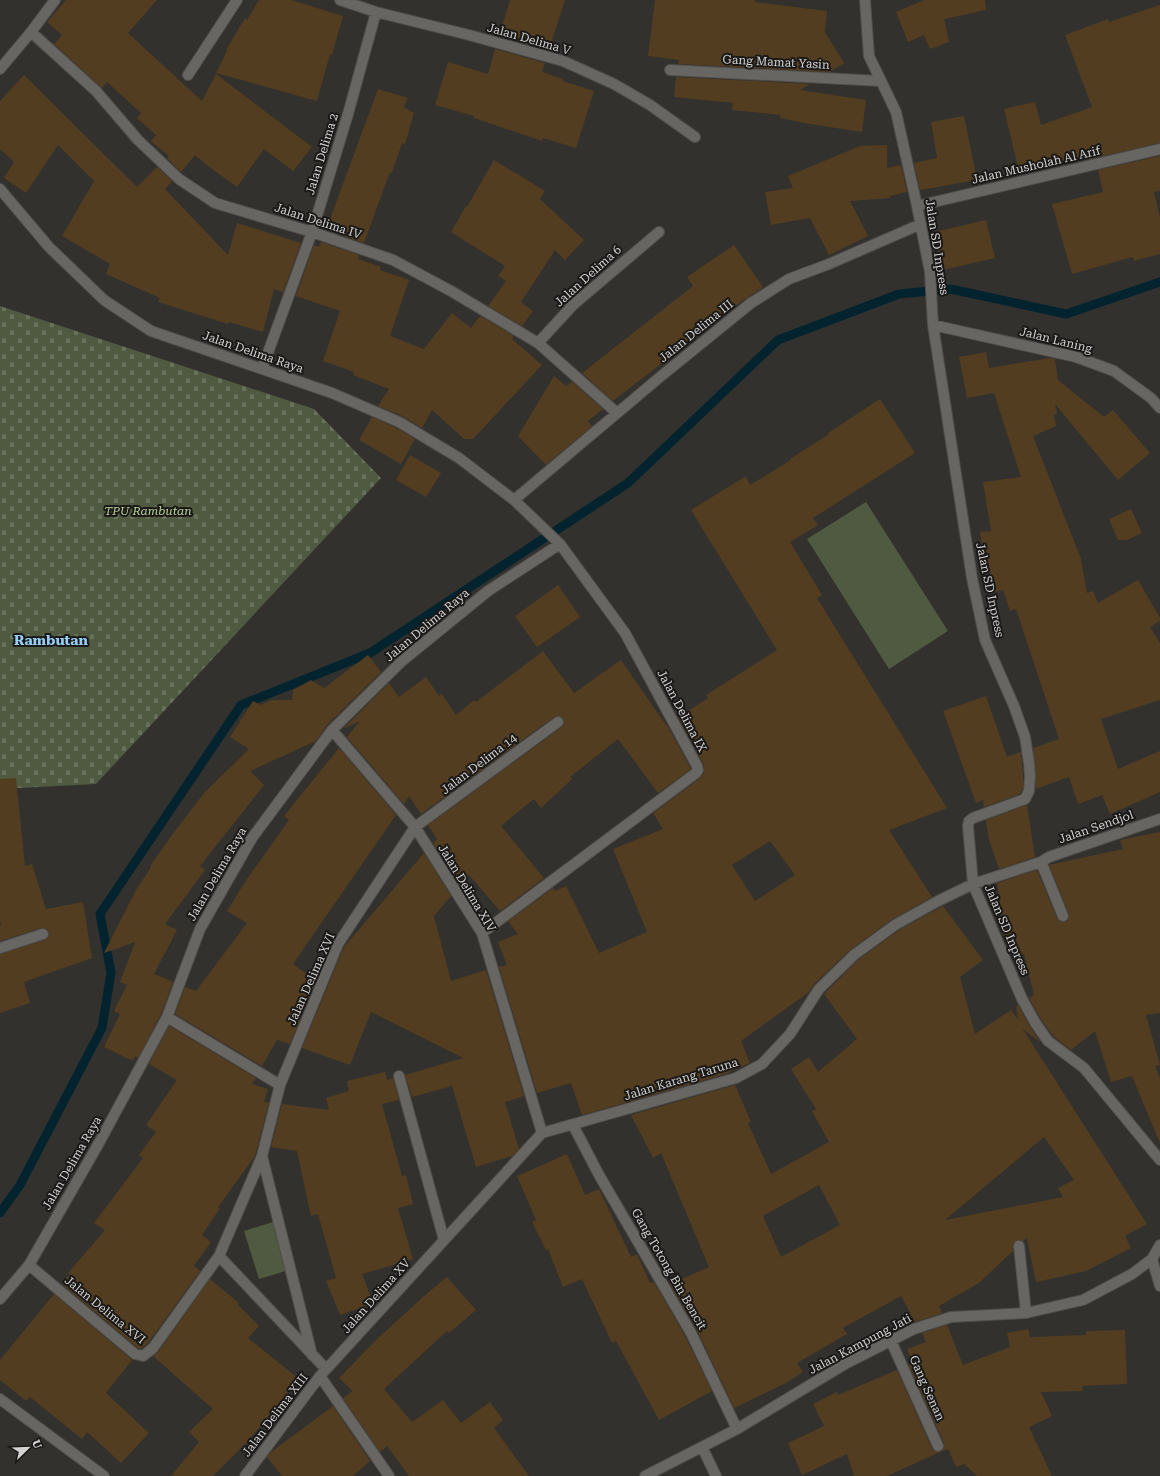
<svg xmlns="http://www.w3.org/2000/svg" width="1160" height="1476" font-family="'Roboto Serif',serif">
<style>
.grass{fill:#4f5a41}
.cemetery{fill:url(#cemetery-stones)}
.lines{fill:none;stroke-linecap:round;stroke-linejoin:round}
.stream{stroke:#03242f;stroke-width:9}
.building{fill:#523d20;fill-rule:evenodd}
.service-casing{stroke:#4f4d4a;stroke-width:12}
.minor-casing{stroke:#4f4d4a;stroke-width:12}
.service{stroke:#686663;stroke-width:10}
.minor{stroke:#686663;stroke-width:10}
.labels{text-anchor:middle;dominant-baseline:central;stroke-width:4;stroke-linejoin:round;paint-order:stroke}
.street-label{font-size:12px;fill:#d4d3d1;stroke:#1a1917}
.park-label{font-size:12px;font-style:italic;fill:#b8d298;stroke:#1a1917}
.quarter-label{font-size:14px;font-weight:bold;fill:#97cef6;stroke:#1a1917}
</style>
<defs>
<pattern id="cemetery-stones" width="16" height="16" patternUnits="userSpaceOnUse"><rect width="16" height="16" fill="#4f5a41"/><path d="M2 7V4a2 2 0 0 1 4 0v3zM10 15v-3a2 2 0 0 1 4 0v3z" fill="#67715b"/></pattern>
</defs>
<rect width="100%" height="100%" fill="#33312e"/>
<path class="grass" d="M866 502 948 631 889 669 807 539Z
M273 1222 289 1270 259 1279 244 1231Z"/>
<path class="cemetery" d="M0 306 314 409 381 478 96 784 0 789Z"/>
<g class="lines">
<path class="stream" d="M0 1213 20 1185 102 1028 111 973 100 914 241 705 370 653 628 483 778 340 899 294 951 289 1066 314 1160 282"/>
</g>
<path class="building" d="M66 0H157L128 33 202 101 216 74 312 147 293 171 264 149 237 187 208 166 195 155 181 172 167 158 169 156 151 141 156 135 137 118 141 113 107 82 102 88 54 44 62 35 47 22Z
M259 0H291L343 16 332 55 330 54 317 101 216 73 227 51 226 50 245 18 247 20Z
M510 0H565L549 50 499 36Z
M655 0H755V2L827 11 825 32 844 63 829 72 678 64 679 60 648 56Z
M924 0H985L986 10 944 19 949 42 930 49 924 35 908 42 896 12Z
M1160 5V143L1090 159 1022 171 1021 167H1018L1004 109 1035 102 1041 125 1092 107 1065 35 1108 19 1109 22Z
M495 49 545 63 542 72 563 79V81L594 91 576 148 543 138 542 141 474 118V116L435 105 448 62 488 74Z
M24 75 137 187 157 167 172 181 165 189 228 255 237 223 301 243 283 292 274 289 263 332 229 322 228 324 158 302 160 298 106 274 110 264 62 236 94 181 58 145 26 193 4 178 14 162 0 149V101Z
M676 77 810 84 800 90 866 100 862 132 810 124 780 118 781 115 732 110 733 103 674 97Z
M378 89 408 98 404 107 414 113 405 144 402 143 392 173 390 172 364 243 326 230Z
M964 116 977 180 920 190 914 163 937 158 931 122Z
M887 145V168L901 165 907 192 890 196V198L850 201 868 236 829 255 810 218 771 225 765 192 793 188 788 176 860 146Z
M1160 156V191L1154 192 1160 218V254L1134 261 1133 257 1072 274 1052 204 1103 192 1098 170Z
M494 160 545 191 540 199 584 240 565 260 555 250 521 302 533 311 522 326 488 306 506 281 498 276 505 266 451 232 466 206 467 207Z
M986 220 995 258 943 270 934 232Z
M321 242 359 255 358 259 381 267 380 270 409 280 390 336 424 349 452 313 471 328 480 316 514 336 512 339 542 365 473 439H464L432 410 422 428 402 416 378 406 389 389 353 375 354 372 323 361 340 311 296 296 314 245 319 247Z
M734 245 763 287 710 323 711 325 613 401 582 373 693 286 687 277Z
M986 352 989 368 1050 358 1055 359 1058 380 1104 417 1113 410 1150 453 1118 480 1055 404 1057 414 1054 415 1056 426 1033 436 1081 559 1087 593 1093 591 1098 603 1138 580 1160 618V621L1150 627 1160 643V700L1101 719 1118 769 1160 751V792L1110 814 1102 795 1078 804 1069 777 1036 789V777L1033 748 1059 739 1016 609 1010 611 1003 590 995 592 987 557H984L980 532 991 531 983 482 1021 477 994 393 967 398 959 357Z
M554 376 566 386 572 382 603 409 588 421 592 426 546 465 518 436Z
M880 399 915 453 813 518 818 525 790 542 822 595 817 598 947 808 889 830 932 897 891 920 850 950 814 984 809 992 741 1041 750 1063 729 1072V1073L582 1115 571 1083 537 1093 499 967 507 965 498 942 518 934 508 921 553 888 555 891 566 886 599 953 647 932 613 849 663 829 653 813 700 778 704 773V769L703 763 678 718 708 698 706 695 777 650 691 510 746 476 750 485 791 460 790 459 829 434 828 433ZM770 841 795 875 755 901 732 865Z
M372 417 396 428 415 439 401 464 359 440Z
M410 455 441 473 426 497 396 480Z
M1131 509 1142 533 1127 540H1118L1109 519Z
M558 585 580 617 537 647 515 616Z
M543 651 574 693 621 660 666 725H667L691 769 658 793 618 739 570 777 572 779 541 808 534 799 501 826 544 878 500 911 469 875 460 886 433 843 437 839 428 825 562 727 564 722 563 718 558 716 554 717 421 814 409 796 404 804 347 737 360 721 343 729 389 683 399 697 426 677 439 696 442 694 456 715 474 700 476 702Z
M368 655 381 672 327 725 316 741 250 771 264 785 200 866 205 870 165 924 177 930 154 974 173 982 161 1014 138 1058 135 1056 133 1061 104 1047 120 1014 114 1011 127 985 120 982 135 942 104 953 136 890 151 867 150 866 172 835 204 793 249 749 230 737 253 701 261 705 271 700H292L293 690 311 680 324 688Z
M986 696 1007 757 1021 752 1023 777V789L1020 794 984 807 983 800 976 803 943 711Z
M339 748 396 815 293 964 315 980 317 977 290 1044 277 1040 262 1066 175 1014 185 987 196 991 247 923 227 911 247 879 289 820 284 816Z
M16 778 25 866 32 864 46 909 83 902 92 958 24 982 30 1003 0 1013V954L45 940 49 935 48 929 41 928 0 941V925L1 924 0 920V779Z
M1027 805 1035 857 999 869 989 840 986 820Z
M1160 832V1013L1146 1015 1160 1065 1155 1066 1160 1078V1143L1132 1076 1111 1082 1095 1031 1071 1050 1053 1036 1042 1021 1029 998 1034 995 1024 954 1013 956 1010 940 1006 943 997 883 1037 870 1057 918 1059 921 1065 922 1068 920 1069 914 1049 865 1123 849 1120 840Z
M424 853 451 896 434 916 451 981 486 970 524 1096 505 1102 519 1149 512 1156 476 1167 452 1086 412 1097 405 1075 463 1058 371 1012 350 1065 302 1048 344 947Z
M943 906 983 960 960 977 975 1034 1011 1010 1018 1020 1016 1007 1018 1005 1030 1027 1041 1043 1022 1028 1147 1224 1125 1236 1131 1248 1086 1271 1036 1282 1027 1238 1023 1241 1019 1240 1016 1241 1013 1244V1251L979 1283 939 1306 942 1313 915 1322 901 1296 843 1328 847 1334 797 1363 803 1372 786 1383 734 1408 697 1330 670 1284 709 1267 661 1153 653 1158 631 1115 735 1085 751 1122 748 1123 771 1174 829 1142 812 1111 816 1109 791 1069 809 1057 818 1072 857 1039 824 994 858 960 899 930ZM1044 1137 1074 1180 1058 1188 1063 1197 945 1220ZM819 1185 840 1225 781 1257 763 1216Z
M169 1026 256 1078 252 1084 268 1089 264 1102H269L255 1156 218 1207 220 1208 202 1235 211 1242 194 1266 200 1271 148 1343 140 1349 138 1348 62 1284 70 1274 68 1273 105 1230 94 1223 143 1158 139 1155 156 1132 146 1125 177 1080 149 1064Z
M385 1072 387 1080 393 1078 399 1100 382 1104 402 1176 406 1175 413 1204 398 1208 413 1259 362 1274 373 1303 340 1315 326 1281 336 1278 318 1214 311 1216 297 1151 271 1147 282 1104 329 1110 326 1098 349 1091 347 1081Z
M567 1154 585 1195 599 1189 631 1257 637 1254 650 1283 654 1282 685 1336 712 1391 659 1420 616 1341 612 1343 582 1279 563 1287 548 1249 546 1250 532 1222 536 1220 517 1176Z
M447 1277 476 1310 449 1333 447 1331 384 1389 412 1422 443 1400 461 1423 490 1402 503 1420 494 1428 529 1476H409L387 1446 380 1452 343 1398 353 1391 339 1378 376 1340 424 1296Z
M210 1279 239 1303 238 1305 259 1326 248 1338 299 1379 248 1441 213 1476H171L199 1442 189 1432 213 1409 153 1356 158 1352Z
M54 1294 132 1360 106 1393 149 1433 121 1463 87 1432 82 1439 30 1397 26 1401 0 1380V1360Z
M947 1325 963 1365 1010 1347 1007 1333 1028 1329 1030 1337 1086 1335V1331L1125 1330 1127 1384 1082 1386 1083 1391 1041 1392 1052 1416 1029 1427 1052 1476H977L964 1464 956 1467 948 1449 942 1451 944 1447V1443L909 1365 913 1363 907 1349 926 1342 922 1333Z
M897 1370 932 1449 935 1451 940 1452 887 1476H854L847 1454 802 1475 788 1443 824 1426 813 1404 837 1392 838 1395Z
M333 1406 370 1461 353 1476H282L267 1457 271 1452Z"/>
<g class="lines">
<g class="service-casing">
<path id="service" d="M1019 1246 1026 1313"/>
</g>
<g class="minor-casing">
<path id="minor" d="M340 0 376 12 469 35 563 61 614 84 650 105 695 137
M865 0 869 56 896 112 917 206 930 272 933 325 972 578 985 640 1014 706 1025 737 1029 763 1030 777 1029 791 1025 799 973 818 969 821 968 826 973 884 1022 999 1036 1024 1048 1041 1084 1068 1160 1160
M31 32 96 91 138 140 179 179 215 203 312 232 393 260 451 291 538 343 617 413
M0 69 31 32 55 0
M670 70 881 81
M188 75 237 0
M0 189 49 247 104 300 151 331 332 393 399 422 459 458 514 500 560 544 625 633 697 766 698 770 696 773 482 933
M917 206 1160 149
M933 325 1076 357 1114 371 1151 398 1160 408
M538 343 573 305 659 232
M262 369 312 232 348 114 376 12
M514 500 660 377 751 303 789 279 829 264 921 224
M332 730 415 827 482 933 542 1133
M1041 862 1063 916
M0 948 43 934
M167 1017 280 1085 338 944 415 827 558 722
M399 1076 444 1240
M573 1125 599 1175 691 1333 737 1429
M542 1133 736 1078 762 1064 790 1034 819 989 854 955 895 925 938 901 973 884 1041 862 1049 857 1160 819
M262 1156 280 1085
M219 1256 326 1369
M1152 1259 1160 1286
M29 1265 135 1354 143 1356 153 1348 219 1256 262 1156 312 1355
M0 1299 29 1265 99 1143 167 1017 200 929 252 838 332 730 402 661 488 591 560 544
M891 1341 938 1446
M320 1376 389 1476
M0 1399 104 1476
M702 1447 716 1476
M245 1476 320 1376 542 1133
M645 1476 737 1429 845 1364 914 1329 951 1317 1026 1313 1083 1300 1132 1274 1152 1259 1160 1245"/>
</g>
<use href="#service" class="service"/>
<use href="#minor" class="minor"/>
</g>
<g class="labels">
<g class="street-label">
<text transform="translate(529 39) rotate(16)">Jalan Delima V</text>
<text transform="translate(776 62) rotate(3)">Gang Mamat Yasin</text>
<text transform="translate(322 154) rotate(-73)">Jalan Delima 2</text>
<text transform="translate(1036 165) rotate(-13)">Jalan Musholah Al Arif</text>
<text transform="translate(318 221) rotate(18)">Jalan Delima IV</text>
<text transform="translate(937 247) rotate(81)">Jalan SD Inpress</text>
<text transform="translate(588 276) rotate(-42)">Jalan Delima 6</text>
<text transform="translate(696 331) rotate(-39)">Jalan Delima III</text>
<text transform="translate(1056 340) rotate(14)">Jalan Laning</text>
<text transform="translate(253 352) rotate(19)">Jalan Delima Raya</text>
<text transform="translate(990 590) rotate(78)">Jalan SD Inpress</text>
<text transform="translate(427 625) rotate(-40)">Jalan Delima Raya</text>
<text transform="translate(682 711) rotate(62)">Jalan Delima IX</text>
<text transform="translate(479 764) rotate(-37)">Jalan Delima 14</text>
<text transform="translate(1096 827) rotate(-19)">Jalan Sendjol</text>
<text transform="translate(217 874) rotate(-60)">Jalan Delima Raya</text>
<text transform="translate(467 888) rotate(59)">Jalan Delima XIV</text>
<text transform="translate(1007 930) rotate(67)">Jalan SD Inpress</text>
<text transform="translate(311 979) rotate(-66)">Jalan Delima XVI</text>
<text transform="translate(681 1079) rotate(-17)">Jalan Karang Taruna</text>
<text transform="translate(72 1163) rotate(-60)">Jalan Delima Raya</text>
<text transform="translate(669 1269) rotate(60)">Gang Totong Bin Bencit</text>
<text transform="translate(376 1296) rotate(-48)">Jalan Delima XV</text>
<text transform="translate(105 1310) rotate(39)">Jalan Delima XVI</text>
<text transform="translate(860 1344) rotate(-28)">Jalan Kampung Jati</text>
<text transform="translate(927 1388) rotate(66)">Gang Senan</text>
<text transform="translate(275 1415) rotate(-53)">Jalan Delima XIII</text>
</g>
<g class="park-label">
<text x="148" y="511">TPU Rambutan</text>
</g>
<g class="quarter-label">
<text x="51" y="640">Rambutan</text>
</g>
</g>
<g transform="translate(28 1448) rotate(67)" stroke="#1a1917" stroke-width="3" paint-order="stroke">
<path d="M0-3L7 15L0 10L-7 15Z" fill="#d4d3d1"/>
<text y="-6" font-size="11" font-weight="bold" text-anchor="middle" fill="#d4d3d1">U</text>
</g>
</svg>
